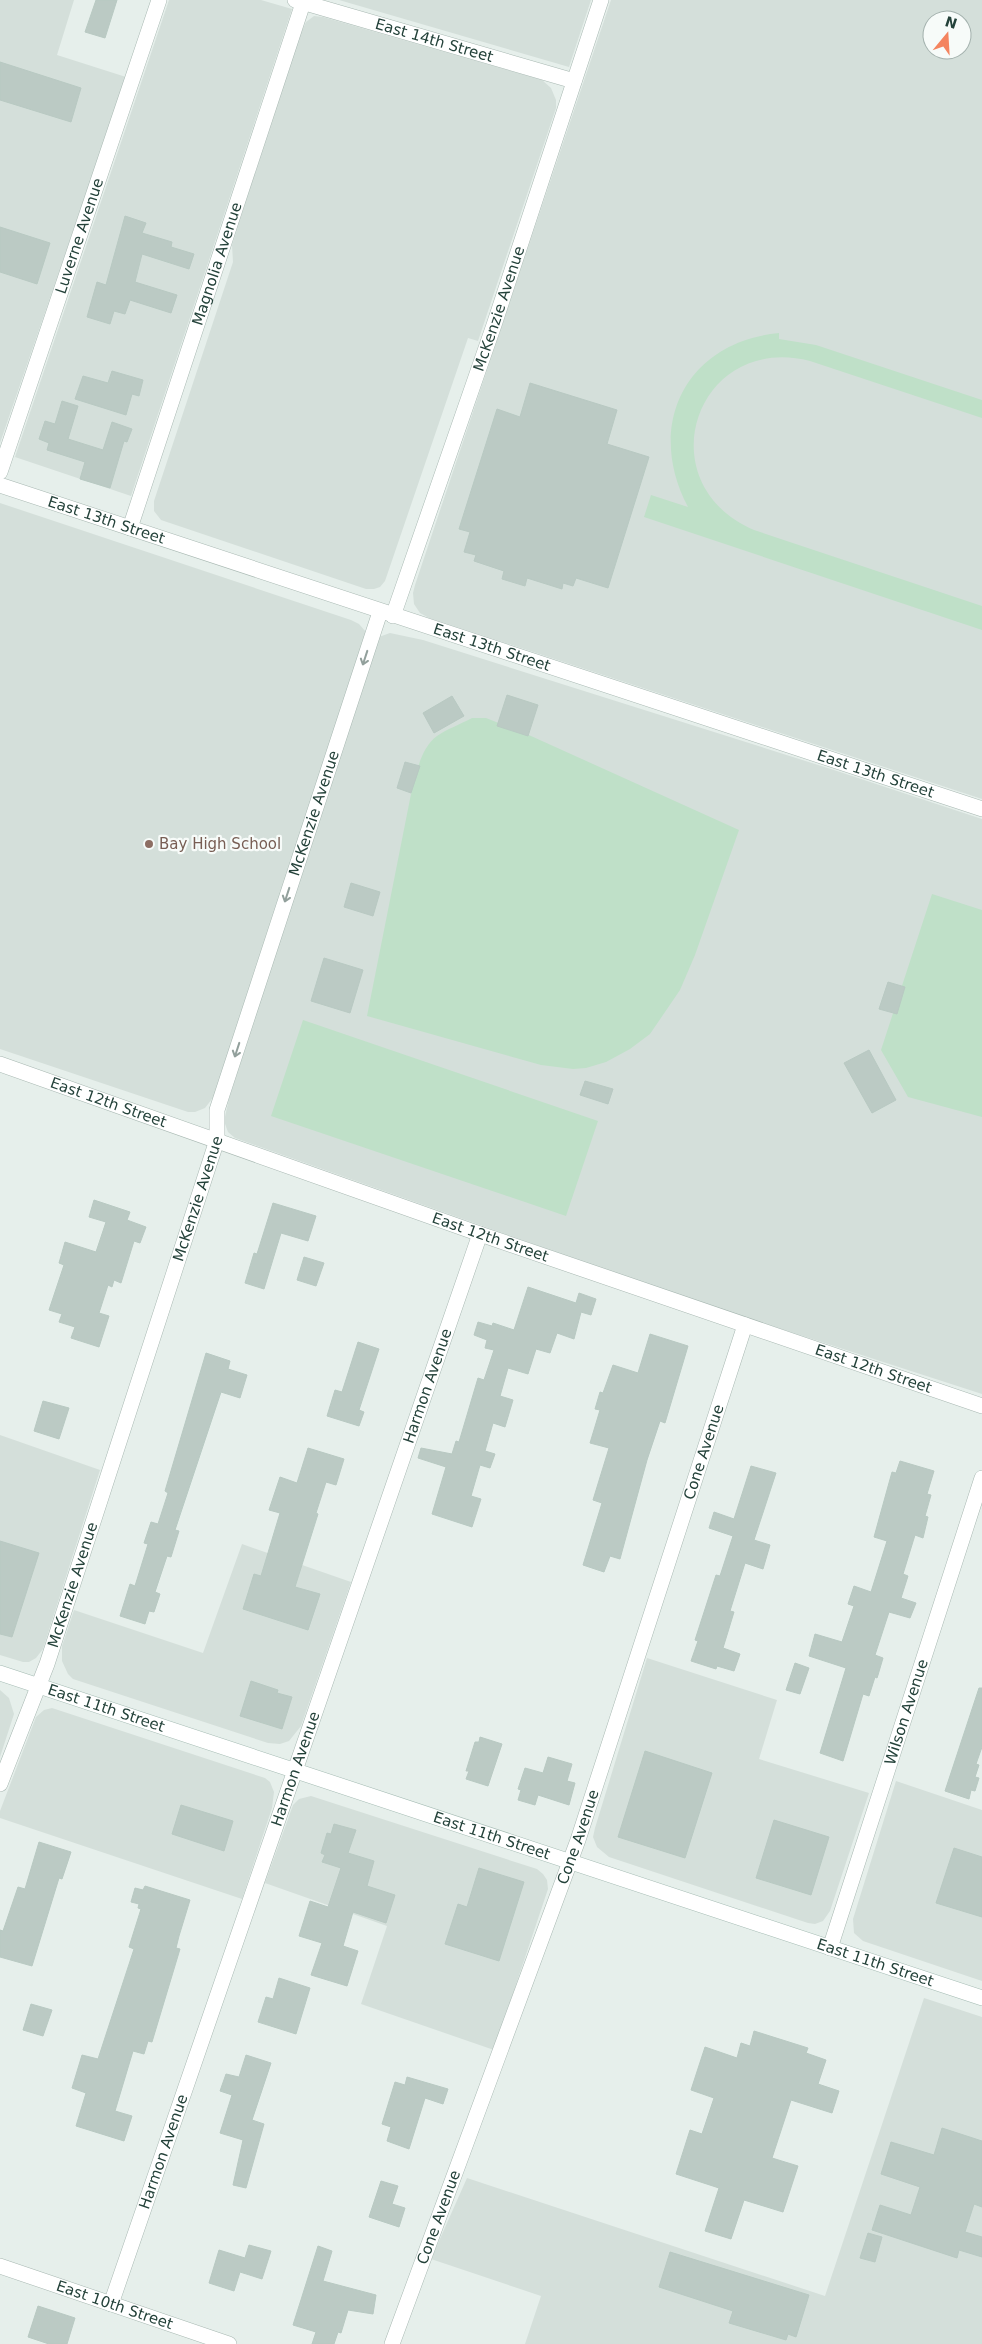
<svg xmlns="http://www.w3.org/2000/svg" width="982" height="2344" font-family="'DejaVu Sans',sans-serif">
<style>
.built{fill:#d4dfda;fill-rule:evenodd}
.green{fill:#bfe0c8}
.building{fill:#bbcac4;stroke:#b8c9c2}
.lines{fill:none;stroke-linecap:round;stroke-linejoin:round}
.minor-casing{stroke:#a8b8b2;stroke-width:16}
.secondary-casing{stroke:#a4bbb3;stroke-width:16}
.minor{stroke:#fff;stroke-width:15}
.secondary{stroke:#fff;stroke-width:15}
.oneway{stroke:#92a09c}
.education-dot{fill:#8d6e63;stroke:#f7fbf9;stroke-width:2}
.labels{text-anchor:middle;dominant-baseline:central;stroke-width:4.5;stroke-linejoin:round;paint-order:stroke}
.street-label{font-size:15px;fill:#24423a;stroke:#f7fbf9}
.education-label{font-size:15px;fill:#785e54;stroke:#f7fbf9;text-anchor:start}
</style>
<rect width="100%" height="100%" fill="#e6efeb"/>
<path class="built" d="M0 0H74L57 55 126 77 0 443Z
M169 0H261L292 9 131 496 15 457Z
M339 0H591L569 67Z
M611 0H982V799L429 618 420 613 414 604 413 593 415 585ZM932 20H962V50H932Z
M314 16 323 17 542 80 551 88 556 100V108L478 341 468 338 385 581 380 587 374 589H366L161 520 154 511V501L233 262 232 245 297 42 306 22Z
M0 503 351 620 359 624 366 632 215 1095 205 1108 195 1112H188L0 1049Z
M390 633 423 640 834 770 982 819V1394L682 1297 235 1138 228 1132 224 1121 229 1099 374 645 379 637Z
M0 1435 100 1470 43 1649 36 1658 29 1662H23L0 1655Z
M242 1544 351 1582 301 1726 289 1741 280 1744 268 1743 73 1679 68 1674 62 1661V1646L74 1610 203 1653Z
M647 1658 777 1700 759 1759 869 1793 830 1911 823 1921 815 1924 808 1923 609 1857 597 1847 593 1837 595 1828Z
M0 1690 9 1698 14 1714 0 1757Z
M52 1708 265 1778 270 1782 274 1792 272 1808 242 1899 0 1818V1811L36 1717 44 1710Z
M896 1781 982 1810V1981L863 1941 854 1933 853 1919Z
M311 1796 537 1869 543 1874 547 1880 548 1889 494 2050 361 2004 387 1926 265 1883 293 1805 299 1799Z
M924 1998 982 2017V2344H525L541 2296 431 2259 467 2178 825 2296Z"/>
<path class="green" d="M779 333V339L816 345 982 400V418L810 361C696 332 645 483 754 530L982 606V630L644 517 651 495 688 507C645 426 685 342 779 333Z
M472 718H486L531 736 739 830 695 955 680 990 650 1034 630 1049 606 1062 586 1068 573 1069 541 1065 367 1016 411 794C416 776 420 748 437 736 447 729 461 724 472 718Z
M932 894 982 910V1117L908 1097 881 1050Z
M303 1020 598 1121 566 1216 271 1116Z"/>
<path class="building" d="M96 0H117L105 38 85 32Z
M0 62 81 88 71 122 0 100Z
M125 216 146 223 142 233 172 242 171 247 194 254 189 269 142 254 135 282 177 295 171 313 130 300 125 314 114 311 110 324 87 317 97 282 106 285Z
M0 227 50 243 37 284 0 272Z
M112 371 143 380 139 396 132 394 126 415 75 399 83 376 108 383Z
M530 383 617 410 607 444 649 457 608 588 576 578 573 586 563 583 562 589 527 578 525 586 502 579 504 571 474 561 476 555 464 552 470 532 459 529 497 409 520 417Z
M62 401 78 406 68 439 103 450 112 422 132 429 127 442 124 441 110 488 80 479 85 462 47 450 49 443 39 439 45 421 55 424Z
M507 695 538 705 528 736 497 726Z
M452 696 464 716 434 733 423 713Z
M405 762 420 766 411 793 397 788Z
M351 883 380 892 373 916 344 907Z
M324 958 363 970 350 1013 311 1001Z
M888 982 905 987 897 1014 879 1009Z
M869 1050 896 1100 872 1113 844 1063Z
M585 1081 613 1089 608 1104 580 1095Z
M94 1200 130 1212 127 1220 146 1227 140 1243 134 1241 121 1283 114 1280 112 1287 108 1285 99 1313 109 1316 99 1347 71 1338 75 1327 59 1322 62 1314 49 1310 64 1265 59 1263 65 1242 96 1252 106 1222 89 1217Z
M273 1203 316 1216 308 1241 281 1233 264 1289 245 1283 254 1253 257 1254Z
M304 1257 324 1263 316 1286 297 1280Z
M528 1287 576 1303 579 1293 596 1299 591 1315 581 1312 574 1339 557 1333 550 1353 536 1349 528 1374 508 1368 500 1396 513 1400 505 1427 493 1423 485 1451 495 1454 490 1468 480 1465 471 1496 481 1499 472 1527 432 1514 446 1467 418 1458 421 1448 452 1454 456 1441 459 1442 478 1378 484 1380 494 1350 485 1348 487 1340 474 1335 478 1322 492 1326 493 1323 514 1330Z
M650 1334 688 1346 665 1423 660 1421 647 1460 620 1559 610 1556 604 1572 583 1565 602 1503 593 1500 609 1448 590 1443 600 1410 595 1409 600 1392 603 1393 613 1365 638 1373Z
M358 1342 379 1349 359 1410 364 1412 359 1426 327 1416 335 1390 342 1392Z
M206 1353 230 1361 228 1369 247 1375 240 1398 221 1392 175 1530 179 1531 171 1557 167 1556 155 1592 160 1594 154 1612 149 1611 145 1624 120 1616 130 1584 135 1586 148 1544 144 1543 151 1522 158 1524 168 1493 165 1491Z
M43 1401 69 1408 59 1439 34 1431Z
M308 1448 344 1459 336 1485 326 1482 316 1513 318 1514 295 1587 320 1594 308 1630 243 1609 254 1574 261 1576 280 1513 269 1510 280 1477 297 1483Z
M900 1461 934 1471 927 1494 931 1495 925 1516 928 1517 923 1538 915 1535 903 1574 908 1576 901 1598 916 1603 910 1618 889 1612 875 1655 883 1658 878 1675 877 1678 875 1677 869 1696 863 1694 843 1761 820 1753 846 1668 809 1656 815 1634 842 1642 854 1606 848 1604 854 1586 871 1592 887 1541 874 1537 892 1472 896 1473Z
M751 1466 776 1473 754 1540 770 1545 763 1569 745 1563 730 1611 734 1612 723 1648 740 1654 734 1671 717 1666 716 1669 691 1661 698 1641 695 1640 716 1575 720 1576 733 1536 709 1528 714 1512 734 1519Z
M0 1541 39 1553 12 1637 0 1634Z
M795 1663 809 1668 800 1694 786 1690Z
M251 1681 278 1690 277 1693 292 1697 282 1729 240 1716Z
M979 1688H982V1747L976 1764 979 1765 975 1777 979 1778 975 1791 971 1790 969 1799 945 1791Z
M480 1737 502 1744 488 1786 466 1779 469 1771H466L475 1742H479Z
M645 1751 712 1773 685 1858 618 1837Z
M548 1757 572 1764 567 1781 575 1783 569 1805 538 1795 535 1805 518 1800 521 1790 518 1789 525 1768 543 1773Z
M181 1805 233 1821 224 1851 172 1834Z
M774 1820 829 1837 811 1895 756 1878Z
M334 1824 356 1830 348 1853 374 1861 367 1886 395 1895 386 1923 353 1912 343 1946 358 1951 347 1986 311 1975 322 1943 299 1936 310 1901 328 1907 341 1868 322 1862 325 1855 321 1853 327 1833 331 1834Z
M39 1842 71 1852 62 1879 59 1878 32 1966 0 1957V1930L3 1931 18 1887 25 1889Z
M954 1848 982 1857V1917L936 1903Z
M479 1868 524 1882 499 1961 445 1944 458 1904 467 1907Z
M145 1886 190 1900 179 1936 176 1948 180 1949 152 2042 148 2041 144 2054 133 2051 115 2111 132 2116 124 2141 76 2126 86 2093 72 2088 82 2055 98 2059 134 1949 129 1947 141 1909 138 1908 139 1904 131 1902 135 1888 143 1890Z
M279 1978 310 1988 296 2034 258 2022 266 1997 273 1999Z
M31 2004 52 2010 43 2036 23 2030Z
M754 2031 808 2048 806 2053 826 2060 818 2084 839 2091 832 2113 791 2100 772 2158 798 2166 783 2212 744 2200 731 2239 705 2231 719 2188 676 2174 690 2130 702 2134 714 2098 691 2090 705 2047 737 2058 741 2043 750 2046Z
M246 2055 271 2063 252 2120 264 2124 246 2188 233 2185 243 2140 220 2133 232 2095 220 2091 226 2074 239 2077Z
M407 2077 448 2089 443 2104 425 2098 409 2149 387 2141 391 2127 382 2124 395 2082 405 2085Z
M942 2128 982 2141V2207L974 2204 965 2232 982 2237V2257L959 2250 957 2258 872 2230 880 2205 911 2215 920 2187 881 2174 891 2142 934 2155Z
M381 2181 398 2186 392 2204 405 2208 399 2227 369 2217Z
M868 2233 882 2237 875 2262 860 2258Z
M249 2245 271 2251 262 2279 240 2272 234 2291 209 2283 219 2250 245 2258Z
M318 2246 332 2251 323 2281 376 2295 373 2314 348 2310 341 2333 338 2332 334 2344H312L316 2332 293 2325Z
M670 2252 809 2295 796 2337 788 2334 786 2340 729 2323 733 2311 659 2287Z
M38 2306 75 2318 67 2344H49L28 2337Z"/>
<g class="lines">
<g class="minor-casing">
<g id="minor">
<path id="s1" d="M295 0 574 81"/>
<path id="s2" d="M0 472 159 0"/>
<path id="s3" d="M0 485 982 809"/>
<path id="s4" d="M130 528 304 0"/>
<path id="s5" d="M393 616 494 325 601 0"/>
<path id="s6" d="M0 1064 480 1234 982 1406"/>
<path id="s7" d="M0 1784 47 1664 217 1140V1110L380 612"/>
<path id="s8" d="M830 1948 982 1478"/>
<path id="s9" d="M0 2266 229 2344"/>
<path id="s10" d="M111 2304 480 1234"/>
<path id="s11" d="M392 2344 578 1840 745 1325"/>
</g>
</g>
<g class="secondary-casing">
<g id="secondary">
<path id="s12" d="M0 1673 982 1998"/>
</g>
</g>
<use href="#minor" class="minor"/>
<use href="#secondary" class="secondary"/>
</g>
<defs><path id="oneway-shaft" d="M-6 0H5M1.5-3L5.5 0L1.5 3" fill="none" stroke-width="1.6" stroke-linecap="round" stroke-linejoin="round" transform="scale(1.25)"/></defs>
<g class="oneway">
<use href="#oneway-shaft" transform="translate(365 658) rotate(108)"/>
<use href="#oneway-shaft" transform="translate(287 895) rotate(108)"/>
<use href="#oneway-shaft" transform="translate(237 1050) rotate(108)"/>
</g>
<circle class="education-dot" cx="149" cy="844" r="5"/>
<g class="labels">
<g class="street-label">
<text stroke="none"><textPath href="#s1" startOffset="145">East 14th Street</textPath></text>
<text stroke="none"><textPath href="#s2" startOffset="249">Luverne Avenue</textPath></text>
<text stroke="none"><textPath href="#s4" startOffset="278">Magnolia Avenue</textPath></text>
<text stroke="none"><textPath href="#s5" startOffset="325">McKenzie Avenue</textPath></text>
<text stroke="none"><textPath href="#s3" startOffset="112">East 13th Street</textPath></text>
<text stroke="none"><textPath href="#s3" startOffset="518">East 13th Street</textPath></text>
<text stroke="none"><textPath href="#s3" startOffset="922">East 13th Street</textPath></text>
<text stroke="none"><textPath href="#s7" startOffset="1022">McKenzie Avenue</textPath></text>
<text stroke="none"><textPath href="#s6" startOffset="115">East 12th Street</textPath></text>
<text stroke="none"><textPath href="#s7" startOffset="618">McKenzie Avenue</textPath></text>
<text stroke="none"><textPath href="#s6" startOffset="520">East 12th Street</textPath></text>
<text stroke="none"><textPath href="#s6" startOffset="925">East 12th Street</textPath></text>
<text stroke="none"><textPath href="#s10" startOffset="971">Harmon Avenue</textPath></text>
<text stroke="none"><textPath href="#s11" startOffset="945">Cone Avenue</textPath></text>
<text stroke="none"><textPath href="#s7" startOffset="212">McKenzie Avenue</textPath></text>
<text stroke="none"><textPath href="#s12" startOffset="112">East 11th Street</textPath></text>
<text stroke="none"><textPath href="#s8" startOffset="248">Wilson Avenue</textPath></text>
<text stroke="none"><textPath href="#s10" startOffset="566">Harmon Avenue</textPath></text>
<text stroke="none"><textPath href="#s12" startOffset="518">East 11th Street</textPath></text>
<text stroke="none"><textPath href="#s11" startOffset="540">Cone Avenue</textPath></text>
<text stroke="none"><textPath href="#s12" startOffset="922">East 11th Street</textPath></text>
<text stroke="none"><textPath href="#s10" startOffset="161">Harmon Avenue</textPath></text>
<text stroke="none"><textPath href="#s11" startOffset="135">Cone Avenue</textPath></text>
<text stroke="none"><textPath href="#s9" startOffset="121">East 10th Street</textPath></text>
</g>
<g class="education-label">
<text x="159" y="844">Bay High School</text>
</g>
</g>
<g transform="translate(947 35) rotate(18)"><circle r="24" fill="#f7fbf9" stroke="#a3b1ad"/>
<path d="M0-4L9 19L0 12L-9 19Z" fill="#f4845f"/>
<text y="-8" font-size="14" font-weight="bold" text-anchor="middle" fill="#24423a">N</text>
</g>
</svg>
